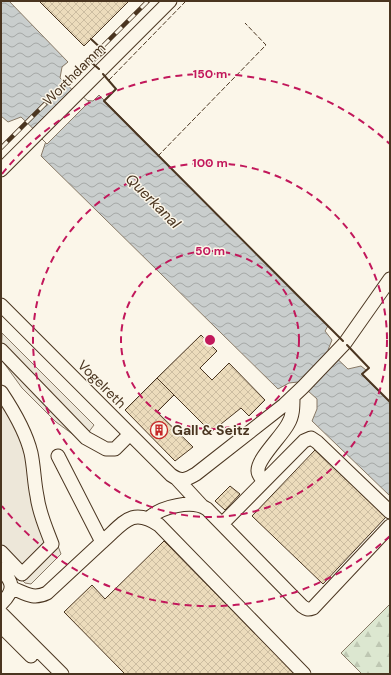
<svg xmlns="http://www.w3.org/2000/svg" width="391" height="675" font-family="'DM Sans',sans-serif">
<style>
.forest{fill:url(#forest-firs);stroke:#887966}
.parking{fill:#ede7d9;stroke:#887966}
.water{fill:url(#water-waves);stroke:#887966}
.pier{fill:#fbf6e9;stroke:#887966}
.building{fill:url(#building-cross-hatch);stroke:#4a3520}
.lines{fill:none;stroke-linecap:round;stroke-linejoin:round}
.minor-casing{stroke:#4a3520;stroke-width:15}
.minor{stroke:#fbf6e9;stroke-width:13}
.rail-casing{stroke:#4a3520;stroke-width:4.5}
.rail{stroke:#fbf6e9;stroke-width:3;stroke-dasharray:9;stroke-linecap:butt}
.fence{stroke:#4a3520;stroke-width:1;stroke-dasharray:5 2;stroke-linecap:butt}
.wall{stroke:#4a3520;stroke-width:2}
.ring{fill:none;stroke:#c2185b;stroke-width:2;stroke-dasharray:7 5}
.labels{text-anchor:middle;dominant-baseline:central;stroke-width:3;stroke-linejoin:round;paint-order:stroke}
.street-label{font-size:14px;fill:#4a3520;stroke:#fbf6e9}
.poi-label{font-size:14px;font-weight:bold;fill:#4a3520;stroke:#fbf6e9;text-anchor:start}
.water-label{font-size:15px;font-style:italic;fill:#4a3520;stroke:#fbf6e9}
.centre{fill:#c2185b;stroke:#fbf6e9;stroke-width:2}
.ring-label{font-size:12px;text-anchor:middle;font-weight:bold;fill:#c2185b;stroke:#fbf6e9;stroke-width:3;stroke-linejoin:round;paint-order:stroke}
</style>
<defs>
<pattern id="forest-firs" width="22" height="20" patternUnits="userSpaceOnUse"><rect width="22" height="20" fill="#dce7d0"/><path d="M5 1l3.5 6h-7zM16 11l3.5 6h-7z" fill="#bec7b2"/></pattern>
<pattern id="water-waves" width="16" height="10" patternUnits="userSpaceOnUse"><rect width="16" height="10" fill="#c9cecd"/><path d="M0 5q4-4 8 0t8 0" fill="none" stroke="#a5a8a6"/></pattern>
<pattern id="building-cross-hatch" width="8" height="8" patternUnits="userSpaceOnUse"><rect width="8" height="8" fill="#ecdcbc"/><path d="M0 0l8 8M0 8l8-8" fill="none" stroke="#ccbda1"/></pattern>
</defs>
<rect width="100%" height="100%" fill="#fbf6e9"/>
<path class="forest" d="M390 604V674H362L341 653Z"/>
<path class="parking" d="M2 333 94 425 82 441 56 422 22 388 1 359Z
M1 384 14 406 36 463 48 520 61 554 31 584 25 583 1 559Z"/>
<path class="water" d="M1 1H9L68 62 62 67 60 78 83 100 93 101 99 95 328 326 325 331 332 340 328 350 348 369 361 366 366 370 362 375 390 402V496L312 421 317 409V399L298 382 289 383 278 389 41 156 46 141 21 117 8 122 1 116Z"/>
<path class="pier" d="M73 88 89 102 47 144 32 129Z"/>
<path class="building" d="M39 1H129L84 46Z
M201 335 217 351 200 368 212 380 229 363 265 400 249 416 241 408 211 432 157 378Z
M157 378 174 395 157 412 193 447 175 461 125 410Z
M315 450 386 517 323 584 252 516Z
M230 486 240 494 225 510 215 501Z
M164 541 295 674H125L64 612 92 585 105 599Z"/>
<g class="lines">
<g class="minor-casing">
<path id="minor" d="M1 170 170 1
M1 305 171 475C181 482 186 480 196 474L284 405 303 387 345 343 390 279
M1 350 86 438 106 449H115L130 434
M1 392C13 410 26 432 31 453 34 467 34 482 37 496 39 513 46 528 52 544L22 574 1 552
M177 479 202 506
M264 481C261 478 258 475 258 471 257 459 282 436 288 424 293 416 293 407 293 397
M149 518C161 507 192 499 207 509L302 606C306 609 308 610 313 608L390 526
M222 524 304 441 311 438 317 442 390 512
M102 542C123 524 131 506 159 525L304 674
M1 569C14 583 15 590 1 604
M12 588C25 593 33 600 47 593L102 542 58 456
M1 613 62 674
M1 626 31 656"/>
</g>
<use href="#minor" class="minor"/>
<g class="rail-casing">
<path id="rail" d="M1 148 148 1"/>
</g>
<use href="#rail" class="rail"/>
<path class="fence" d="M109 80 186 1
M158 156 266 45 245 23"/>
<path class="wall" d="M91 39 105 52 92 63 99 69
M103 74 116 89 104 101 343 341
M347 345 369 368 362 374 390 402"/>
</g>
<g class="ring">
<circle cx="210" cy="340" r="89"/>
<circle cx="210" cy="340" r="177"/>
<path d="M390 536A266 266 0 0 1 2 506M2 174A266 266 0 0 1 390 144"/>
</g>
<defs>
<g id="building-ring" transform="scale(0.9)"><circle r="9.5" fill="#fbf6e9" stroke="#c62828" stroke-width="1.5"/><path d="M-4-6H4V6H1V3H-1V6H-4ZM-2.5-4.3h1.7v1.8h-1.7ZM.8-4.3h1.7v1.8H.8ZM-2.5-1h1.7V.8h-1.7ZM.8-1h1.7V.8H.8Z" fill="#c62828"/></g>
</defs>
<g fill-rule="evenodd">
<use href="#building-ring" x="159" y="430"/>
</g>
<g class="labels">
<g class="street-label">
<text transform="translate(74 74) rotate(-45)">Worthdamm</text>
<text transform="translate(102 384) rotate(45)">Vogelreth</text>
</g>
<g class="poi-label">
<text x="172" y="430">Gall &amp; Seitz</text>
</g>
<g class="water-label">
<text transform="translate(153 201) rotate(45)">Querkanal</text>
</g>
</g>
<circle cx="210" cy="340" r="6" class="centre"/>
<g class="ring-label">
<text x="210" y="78">150 m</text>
<text x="210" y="167">100 m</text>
<text x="210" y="255">50 m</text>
</g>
<rect width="391" height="675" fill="none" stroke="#4a3520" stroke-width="4"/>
</svg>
